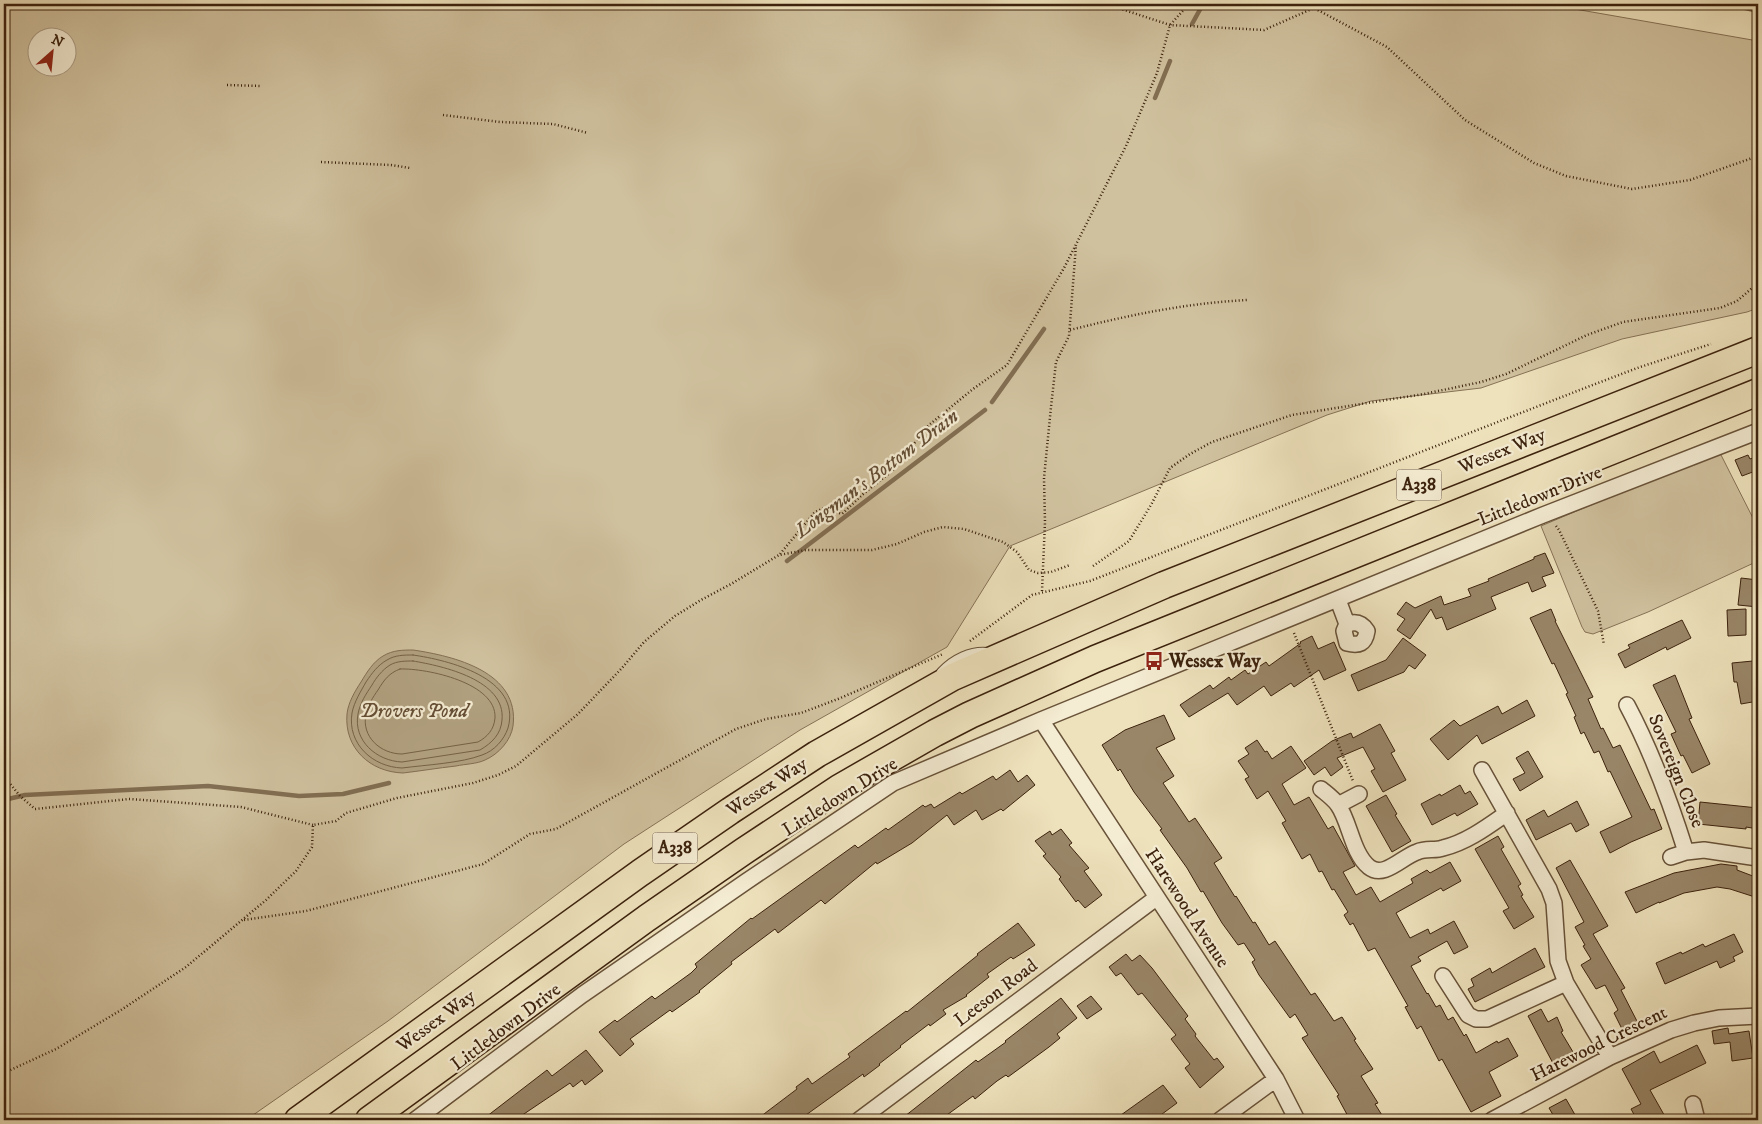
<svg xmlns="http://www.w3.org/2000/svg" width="1762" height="1124" font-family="'IM FELL DW Pica',serif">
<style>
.green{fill:#d0c19e;stroke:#867256;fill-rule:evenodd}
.water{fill:#b1a180;stroke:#826e52}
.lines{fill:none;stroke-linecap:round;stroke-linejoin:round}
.shore{stroke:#766246;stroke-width:1}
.stream{stroke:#826e52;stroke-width:4.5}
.building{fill:#998668;stroke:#3c220d}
.service-casing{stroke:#685239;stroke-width:10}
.minor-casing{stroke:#685239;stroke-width:18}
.trunk-casing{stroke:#3c220d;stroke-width:29}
.path{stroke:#3c220d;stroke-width:2.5;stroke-dasharray:1 2.5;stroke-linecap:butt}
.service{stroke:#f4ecd3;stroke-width:8}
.minor{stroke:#f4ecd3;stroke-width:15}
.trunk{stroke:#eee2bc;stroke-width:26}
.labels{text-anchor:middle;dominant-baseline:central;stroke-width:4.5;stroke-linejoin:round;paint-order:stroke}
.shield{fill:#f4ecd3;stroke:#735f48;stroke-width:1}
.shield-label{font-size:18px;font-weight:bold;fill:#3c220d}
.street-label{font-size:19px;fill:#3c220d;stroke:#f4ecd3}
.poi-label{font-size:19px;font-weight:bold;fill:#3c220d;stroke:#f4ecd3;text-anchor:start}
.water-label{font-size:20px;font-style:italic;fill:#654e35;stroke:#f4ecd3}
</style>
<rect width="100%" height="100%" fill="#eee2bc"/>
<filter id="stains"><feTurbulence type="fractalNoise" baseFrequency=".004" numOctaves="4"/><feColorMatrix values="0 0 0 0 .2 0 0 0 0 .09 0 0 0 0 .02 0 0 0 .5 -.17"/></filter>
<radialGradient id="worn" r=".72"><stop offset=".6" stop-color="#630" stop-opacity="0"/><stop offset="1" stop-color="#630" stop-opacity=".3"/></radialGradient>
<path class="green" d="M4 4H1546L1758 41V308L1747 312 1622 339 1481 388 1371 401 1327 415 1010 546 947 647 800 730 624 844 388 1021 246 1120H4ZM38 38H68V68H38Z
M1719 451 1758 528V561L1648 612 1593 634 1585 632 1582 627 1541 526Z"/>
<path class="water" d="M413 650C454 656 520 672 513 726 511 740 499 754 485 760 477 764 465 764 456 766 438 768 420 771 403 773 370 772 344 748 347 714 348 703 355 691 361 682 367 672 373 662 383 656 393 650 403 650 413 650Z"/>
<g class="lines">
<path class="shore" d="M413 655C448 660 522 678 508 728 504 740 494 751 482 755 462 763 425 765 402 768 373 767 347 744 352 713 354 702 361 691 366 682 372 673 378 665 387 660 395 655 404 655 413 655Z
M413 661C443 666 506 680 502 720 501 734 492 743 480 750L402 762C377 761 353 741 358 714 360 703 366 694 372 685 376 678 382 670 390 665 397 661 405 661 413 661Z
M400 669C427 668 497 683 495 718 494 730 487 737 478 742L402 754C381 754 361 737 366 714 368 705 373 697 378 690 384 680 389 673 400 669Z"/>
<path class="stream" d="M1729 4 1758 11
M1192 24 1203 4
M1155 98 1170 61
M992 402 1044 329
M787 561 985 410
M4 800 25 795 208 786 299 796 343 794 389 783"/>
</g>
<path class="building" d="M1748 455 1750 459 1758 456V470L1742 476 1735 460Z
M1545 553 1554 573 1542 577 1546 586 1532 592 1528 582 1491 597 1496 609 1447 630 1442 617 1436 619 1431 609 1410 639 1397 630 1405 619 1397 614 1406 602 1415 608 1441 596 1444 605 1471 596 1468 589 1489 581 1488 579 1534 559V557Z
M1741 578 1758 580V607L1738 605Z
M1551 609 1556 621H1555L1593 697 1588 699 1601 729 1603 728 1613 748 1620 745 1651 810 1654 809 1662 829 1631 842 1610 853 1600 832 1632 817 1610 771 1608 772 1599 751 1594 753 1584 732 1581 734 1574 717 1576 716 1566 694 1568 693 1554 663 1552 664 1530 618Z
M1746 609V635L1728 636 1727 610Z
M1682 620 1691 638 1667 650 1666 647 1625 668 1618 654 1630 648 1628 645Z
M1312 636 1318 649 1334 642 1346 670 1324 680 1319 670 1294 687 1291 683 1271 696 1264 686 1237 705 1228 693 1189 717 1180 705 1210 685 1213 689 1229 677 1231 680 1245 670 1248 674 1266 662 1269 666 1301 643 1300 642Z
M1403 638 1426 655 1415 669 1409 665 1404 672 1358 691 1351 675 1386 660Z
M1753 661 1756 682H1758V701L1741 704 1737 682H1734L1732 663Z
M1675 675 1692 718 1689 719 1710 764 1692 773 1683 755 1681 756 1671 734 1676 732 1653 685Z
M1527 700 1535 716 1482 744 1477 735 1448 760 1430 739 1454 720 1460 726 1498 706 1502 714Z
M1164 715 1175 739 1156 748 1174 776 1163 783 1189 822 1195 818 1222 858 1214 863 1235 897 1236 896 1253 923 1255 922 1269 945 1275 941 1311 995 1315 993 1334 1021 1342 1017 1356 1039 1354 1040 1373 1069 1361 1076 1378 1103 1375 1104 1385 1120H1350L1337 1096 1339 1095 1302 1038 1308 1035 1295 1014 1290 1018 1259 975 1252 962 1255 960 1244 943 1238 945 1222 923 1203 891 1201 892 1187 868 1160 830 1162 829 1134 792 1120 769 1118 771 1102 745 1125 730Z
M1380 724 1395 751 1391 753 1406 780 1383 792 1371 771 1375 769 1363 747 1337 758 1343 767 1331 776 1325 767 1314 775 1304 761 1332 741 1351 733 1353 738Z
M1257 740 1265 752 1267 751 1272 759 1291 746 1306 768 1282 784 1294 805 1309 797 1328 829 1333 826 1355 866 1343 872 1356 895 1371 887 1380 902 1413 883 1411 879 1427 870 1430 873 1450 862 1461 881 1443 891 1441 888 1396 913 1410 938 1428 929 1430 934 1454 921 1468 947 1454 954 1447 941 1418 957 1421 961 1411 966 1427 994 1428 993 1436 1007 1440 1005 1448 1020 1453 1017 1464 1036 1466 1034 1476 1053 1497 1041 1498 1043 1508 1038 1518 1056 1489 1072 1501 1096 1471 1112 1442 1059 1439 1061 1421 1026 1417 1029 1405 1007 1408 1006 1375 948 1368 951 1353 923 1350 925 1344 915 1348 912 1334 889 1332 890 1322 871 1319 872 1310 854 1302 859 1282 823 1286 821 1268 791 1257 799 1245 779 1249 777 1238 761 1249 754 1245 748Z
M1528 751 1543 777 1520 791 1513 779 1525 773 1516 758Z
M1010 770 1018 782 1027 775 1035 785 1003 811 1001 809 982 820 976 810 954 825 947 815 912 843 877 864 876 862 825 904 821 900 778 933 775 929 731 962 732 964 699 991 700 992 672 1012 670 1010 630 1039 634 1044 620 1056 599 1032 615 1020 617 1022 652 996 655 999 691 973 697 967 695 964 751 918 752 919 855 845 858 848 886 828 888 830 923 805 925 807 931 804 934 808 960 792 962 794 993 776 996 780Z
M1460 785 1465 794 1470 791 1478 804 1457 816 1455 813 1432 825 1421 804 1440 794 1441 796Z
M1386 795 1397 814 1395 815 1411 841 1392 852 1366 806Z
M1577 801 1589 825 1576 832 1571 823 1536 840 1526 820 1544 810 1548 817Z
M1700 802 1758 808V829L1746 827V829L1698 824Z
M1061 829 1072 843 1069 845 1089 868 1084 871 1102 895 1085 908 1078 900 1076 902 1059 879 1061 877 1043 856 1046 854 1035 841 1050 831 1052 835Z
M1498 836 1504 847 1501 849 1521 884 1518 886 1523 895 1521 896 1534 917 1514 929 1503 911 1509 908 1475 849Z
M1570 860 1608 926 1593 934 1625 988 1621 990 1640 1027 1625 1035 1614 1013 1618 1010 1605 985 1596 989 1581 965 1591 959 1583 946 1585 945 1575 927 1584 922 1556 868Z
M1721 864 1737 866V870L1758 878V898L1730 889 1717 887 1684 893 1659 903V902L1636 913 1625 892 1674 873Z
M1018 923 1035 945 1013 959 1011 957 987 974 989 977 966 995 967 996 943 1010 946 1014 930 1026 929 1024 900 1046 901 1047 879 1064 880 1065 864 1077 863 1074 799 1120H756L797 1089 796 1087 808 1078 812 1084 850 1057 848 1054 906 1011 907 1012 978 955 977 954Z
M1734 934 1743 952 1733 957 1735 961 1720 968 1717 961 1665 984 1656 963 1681 952 1682 954 1703 944 1705 947Z
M1535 948 1545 967 1475 1002 1468 989 1474 986 1471 979 1490 968 1492 973Z
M1126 954 1132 961 1140 955 1152 968 1188 1016 1185 1019 1196 1034 1195 1036 1214 1060 1217 1058 1224 1067 1200 1088 1185 1068 1190 1064 1171 1039 1176 1035 1142 993 1138 995 1121 973 1116 976 1109 967Z
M1091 996 1102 1009 1087 1019 1077 1006Z
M1061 998 1077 1018 1057 1034 1060 1038 1049 1047 1008 1077 1006 1075 997 1081 975 1099 973 1096 940 1120H900L976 1060 978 1062 1006 1042 1005 1041Z
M1541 1009 1548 1022 1557 1017 1563 1031 1561 1032 1576 1057 1556 1069 1528 1016Z
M1728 1028 1729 1034 1749 1031 1753 1058 1732 1061 1730 1042 1714 1044 1712 1031Z
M1697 1045 1706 1063 1650 1090 1667 1120H1637L1631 1109 1641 1104 1622 1069 1654 1051 1660 1063Z
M586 1050 603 1071 585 1085 582 1080 573 1087 570 1083 515 1120H482L547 1070 552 1076Z
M1163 1085 1177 1103 1154 1120H1114Z
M1566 1099 1578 1120H1556L1549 1108Z"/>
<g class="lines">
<g class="service-casing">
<path id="service" d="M941 672C953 659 971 650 988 652"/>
</g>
<g class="minor-casing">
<path id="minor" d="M1338 600 1347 624C1356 621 1362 623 1367 631 1365 644 1359 646 1347 643L1344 631 1347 624
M1627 705C1652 752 1670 801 1686 852L1704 850 1758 858
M1041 720 1276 1079 1297 1120
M1482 770 1549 889 1554 903 1558 961 1566 983 1610 1057
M1321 789C1327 794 1334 799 1338 805 1350 822 1352 853 1369 867 1384 879 1402 857 1417 852 1426 848 1435 851 1443 848 1467 842 1487 827 1507 813
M1338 805 1359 794
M1671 857 1686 852
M1443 976 1468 1015 1476 1019H1487L1566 983
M1693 1104 1697 1120
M415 1120 582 995 747 881 893 783 1041 720 1543 515 1756 432H1758
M859 1120 1156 898
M1220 1120 1276 1079
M1492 1120 1610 1057 1671 1030 1694 1023 1719 1018 1758 1016"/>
</g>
<g class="trunk-casing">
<path id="trunk" d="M298 1120 640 873 730 811 817 754 953 677 1164 585 1758 350
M369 1120 647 918 744 851 839 788 935 733 970 715 1095 659 1758 392"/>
</g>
<path class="path" d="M1106 4 1170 25 1264 30 1314 8 1387 47 1465 120 1534 163 1566 176 1632 189 1690 180 1758 156
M1314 8 1337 4
M227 85 262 86
M443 115 500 122 553 124 588 133
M321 162 391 165 410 168
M1070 330C1129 315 1187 303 1248 300
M1556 526 1559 530 1598 611 1604 645
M780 554 815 512 824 508 842 514 862 495 892 471 929 425 973 389 1007 365 1064 268 1126 146 1157 73 1170 25 1189 4
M1093 566 1129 541 1151 505 1170 468 1190 454 1212 442 1292 415 1424 394 1481 382 1506 374 1587 335 1623 322 1720 308 1737 301 1758 283
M1042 591 1045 522 1044 478 1051 407 1056 362 1069 336 1076 245
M1294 633 1353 781
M970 641 1032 595 1090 581 1590 386 1640 367 1711 344
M4 776 20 796 35 809 129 799 241 807 313 825
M244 920 306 911 483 864 530 834 556 829 736 729 766 719 801 713 838 699 943 654
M4 1073 56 1049 121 1010 186 967 266 900 296 871 312 847 313 825 336 821 346 813 397 798 473 783 498 775 516 766 578 714 622 668 644 642 675 616 701 600 731 584 779 555 806 550H872L897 544 924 532 943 527 964 529 1003 542 1017 552 1029 570 1038 573 1051 572 1070 565"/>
<use href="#service" class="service"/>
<use href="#minor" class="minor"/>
<use href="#trunk" class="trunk"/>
</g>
<defs>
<g id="bus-bare" transform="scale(1.5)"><path d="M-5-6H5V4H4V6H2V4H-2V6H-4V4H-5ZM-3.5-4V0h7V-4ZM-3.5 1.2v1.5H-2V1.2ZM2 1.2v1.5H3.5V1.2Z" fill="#8f2418" stroke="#f4ecd3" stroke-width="2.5" paint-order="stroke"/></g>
</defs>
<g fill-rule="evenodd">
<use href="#bus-bare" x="1154" y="661"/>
</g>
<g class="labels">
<g class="shield">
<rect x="1396.5" y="469.5" width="45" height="31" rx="4"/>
<rect x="652.5" y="832.5" width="45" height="31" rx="4"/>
</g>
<g class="shield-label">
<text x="1419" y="485">A338</text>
<text x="675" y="848">A338</text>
</g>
<g class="street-label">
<text transform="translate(1502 451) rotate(-22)">Wessex Way</text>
<text transform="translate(1540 496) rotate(-22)">Littledown Drive</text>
<text transform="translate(1676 771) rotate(68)">Sovereign Close</text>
<text transform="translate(767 787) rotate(-33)">Wessex Way</text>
<text transform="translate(840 797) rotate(-32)">Littledown Drive</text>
<text transform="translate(1187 908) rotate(57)">Harewood Avenue</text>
<text transform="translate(996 993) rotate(-37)">Leeson Road</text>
<text transform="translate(436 1021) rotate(-36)">Wessex Way</text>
<text transform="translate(506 1027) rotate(-37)">Littledown Drive</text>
<text transform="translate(1599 1044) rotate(-26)">Harewood Crescent</text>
</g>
<g class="poi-label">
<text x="1169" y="661">Wessex Way</text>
</g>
<g class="water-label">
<text transform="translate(877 474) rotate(-37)">Longman's Bottom Drain</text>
<text x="414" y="711">Drovers Pond</text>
</g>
</g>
<rect width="1762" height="1124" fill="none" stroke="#eee2bc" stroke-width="20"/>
<rect x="5" y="5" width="1752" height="1114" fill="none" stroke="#3c220d" stroke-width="2.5"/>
<rect x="10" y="10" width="1742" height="1104" fill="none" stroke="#3c220d"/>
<g transform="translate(52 52) rotate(27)"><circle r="24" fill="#f4ecd3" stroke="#aa9b84"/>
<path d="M0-4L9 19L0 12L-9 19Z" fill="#8f2418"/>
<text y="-8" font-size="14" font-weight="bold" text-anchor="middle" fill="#3c220d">N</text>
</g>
<rect width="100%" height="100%" filter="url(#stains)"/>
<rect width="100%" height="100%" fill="url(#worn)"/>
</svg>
